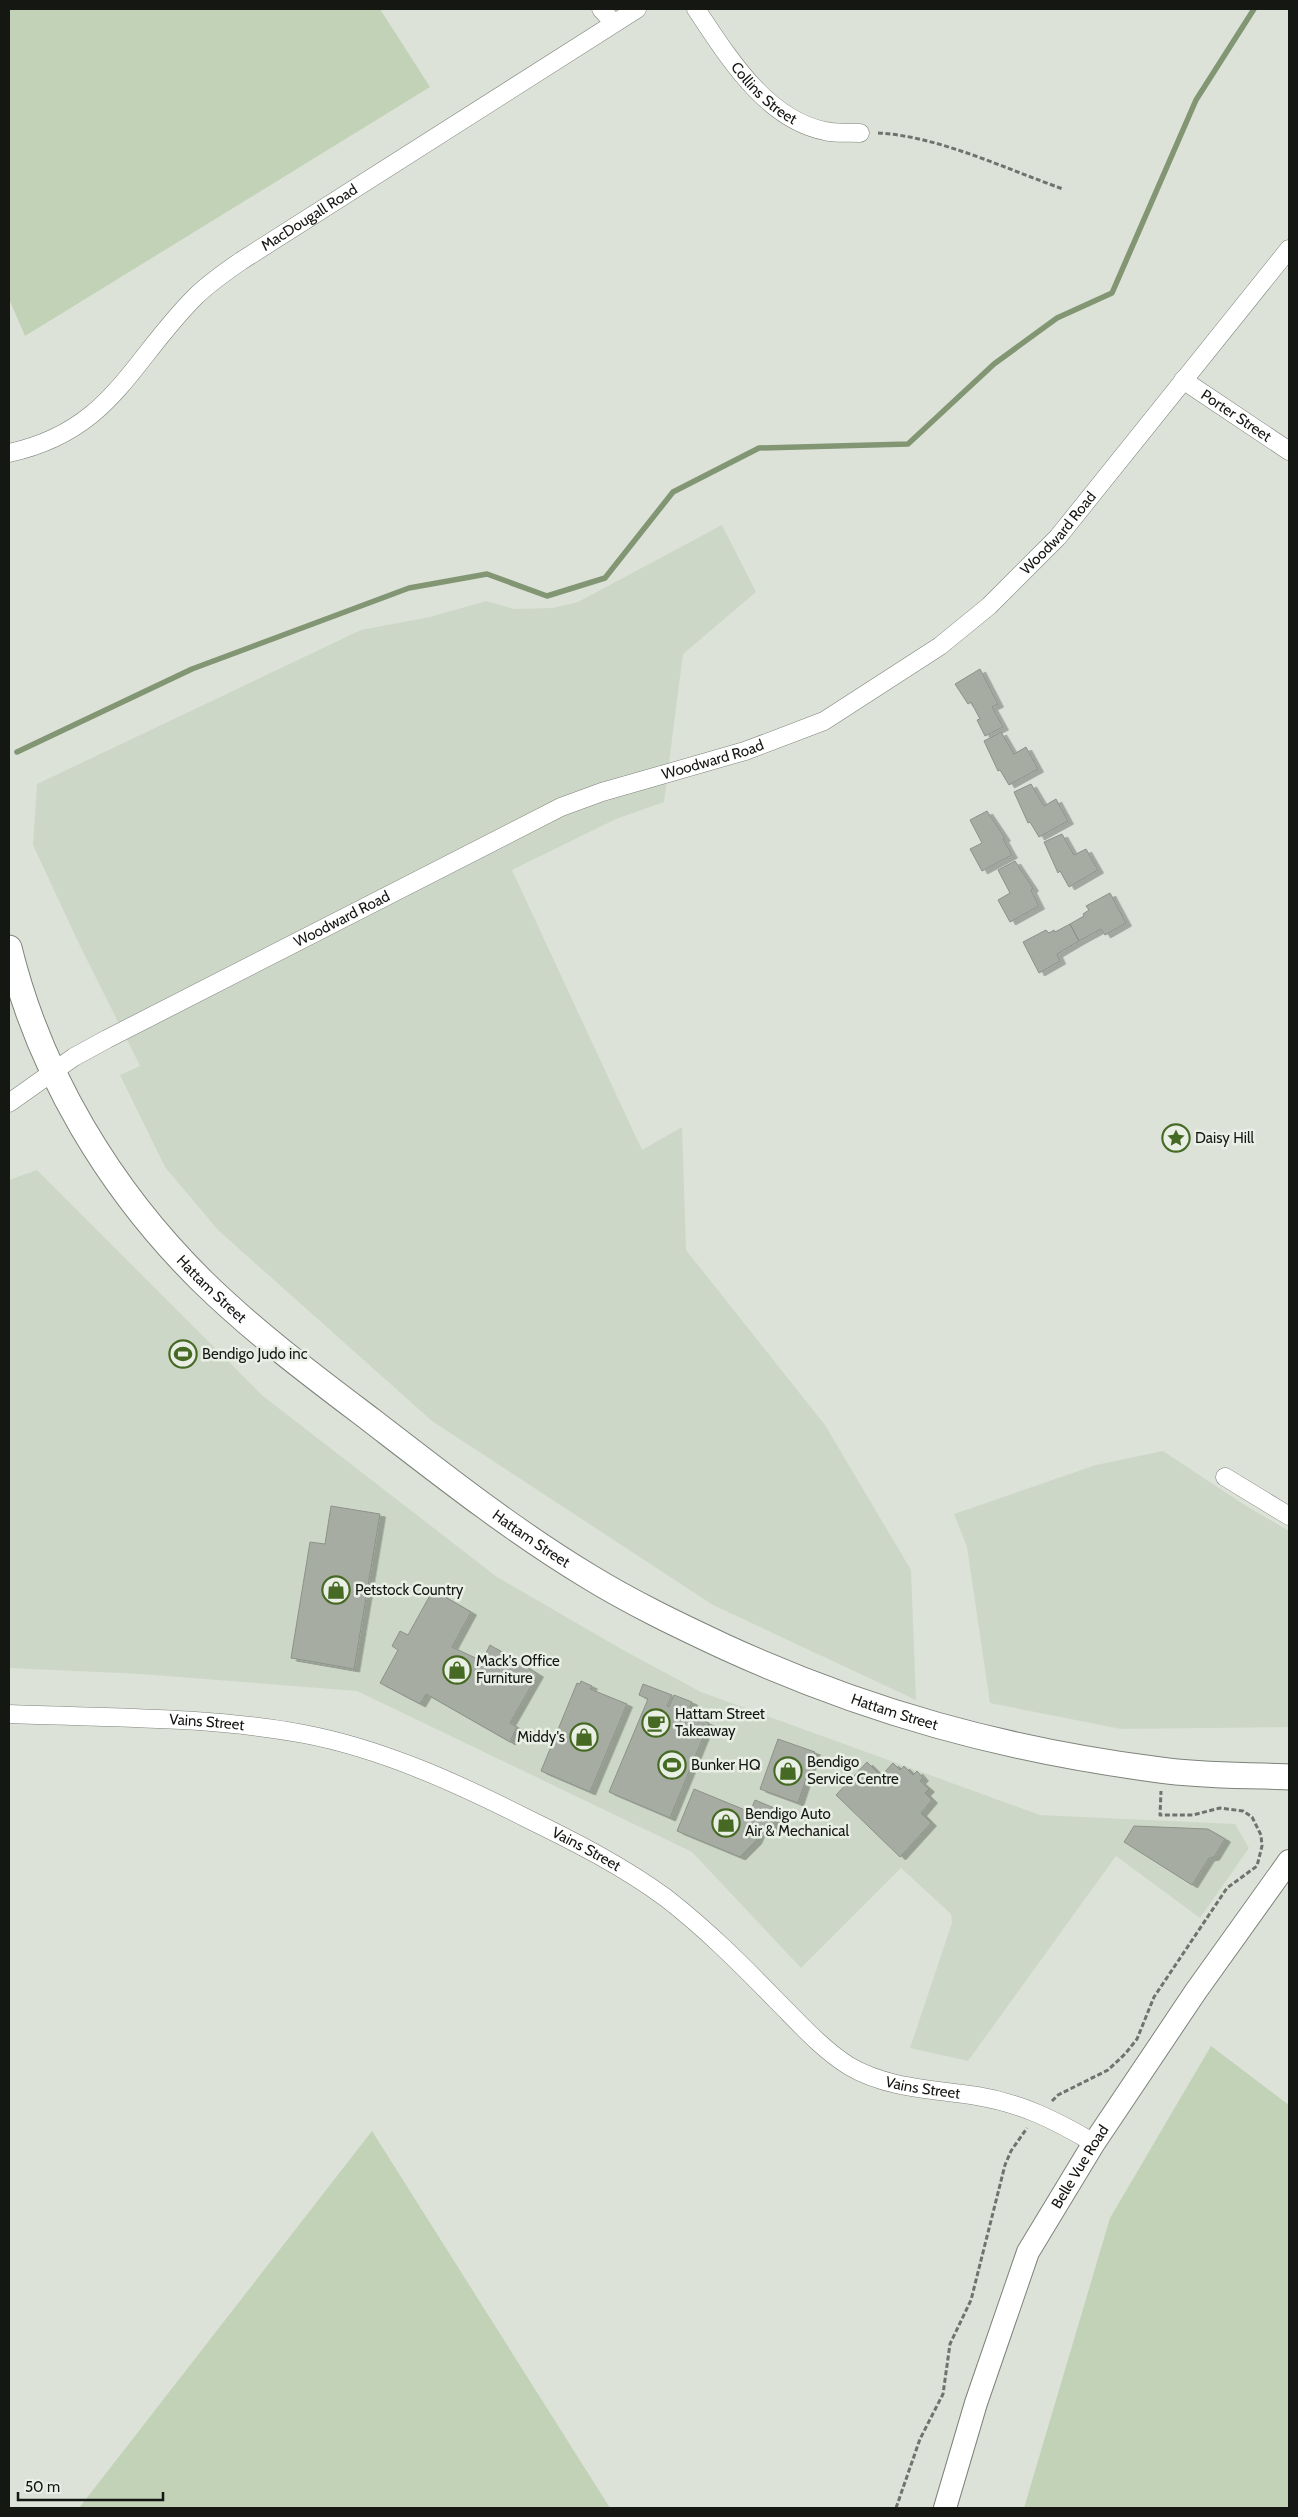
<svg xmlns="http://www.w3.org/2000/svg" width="1298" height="2517" font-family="Cabin,sans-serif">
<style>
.built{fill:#cdd7c7}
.green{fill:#c2d2b7}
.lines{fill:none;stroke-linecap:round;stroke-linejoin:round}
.stream{stroke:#829674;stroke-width:5.5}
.building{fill:#a6aca2;stroke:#8c9289;filter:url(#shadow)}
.minor-casing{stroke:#7d837a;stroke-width:19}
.tertiary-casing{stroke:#7d837a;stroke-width:24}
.secondary-casing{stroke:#7d837a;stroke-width:27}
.path{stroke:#70736d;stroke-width:3;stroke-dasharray:5 2.5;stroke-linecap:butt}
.minor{stroke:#fff;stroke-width:18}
.tertiary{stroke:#fff;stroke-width:22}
.secondary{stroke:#fff;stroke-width:25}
.labels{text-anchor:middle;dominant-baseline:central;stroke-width:5;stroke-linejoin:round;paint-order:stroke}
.street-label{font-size:15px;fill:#151713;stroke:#e9efe5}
.poi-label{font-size:15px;fill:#151713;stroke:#e9efe5;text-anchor:start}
</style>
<defs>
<filter id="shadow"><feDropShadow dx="5.5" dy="3" stdDeviation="0" flood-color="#0004"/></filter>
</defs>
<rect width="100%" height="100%" fill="#dce2d8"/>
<path class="built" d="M722 525 756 592 683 654 664 802 616 819 512 870 642 1150 682 1127 686 1250 825 1425 911 1570 916 1700 713 1605 432 1421 218 1230 165 1167 120 1075 140 1066 80 946 33 845 37 784 361 630 430 617 486 601 514 609 553 608 578 602Z
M37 1170 263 1396 497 1577 623 1650 701 1692 1040 1815 1235 1824 1249 1848 1200 1918 1116 1856 968 2061 910 2048 952 1923 951 1914 901 1868 801 1968 692 1852 357 1691 141 1674 9 1668V1180Z
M1163 1451 1243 1504 1289 1531V1727L1121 1729 990 1703 967 1547 954 1514 1096 1465Z"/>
<path class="green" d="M9 9H380L430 87 25 336 9 299Z
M1211 2046 1289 2105V2508H1024L1110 2218Z
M372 2131 610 2508H79Z"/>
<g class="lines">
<path class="stream" d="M17 752 192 669 409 588 487 574 547 596 605 578 673 492 759 448 908 444 994 364 1057 318 1112 293 1196 100 1254 9"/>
</g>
<path class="building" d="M980 669 998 704 992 707 1003 727 985 736 977 720 980 719 971 702 968 704 955 684Z
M1001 732 1014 754 1026 747 1038 769 1009 785 1000 770 998 771 984 741Z
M1031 784 1044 806 1056 799 1068 821 1039 837 1030 822 1028 823 1014 792Z
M987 811 1005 838 1003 839 1012 855 982 871 970 849 982 843 970 820Z
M1062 834 1074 855 1086 849 1098 870 1069 887 1060 871 1058 873 1044 842Z
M1015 861 1033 888 1031 890 1039 906 1010 922 998 900 1010 893 998 870Z
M1110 893 1126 923 1105 935 1101 929 1079 941 1070 924 1084 916 1083 914 1089 910 1086 906Z
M1070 924 1079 941 1057 954 1060 961 1039 973 1023 942 1046 930 1049 933 1054 930 1055 932Z
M331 1506 380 1514 354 1669 291 1658 310 1542 325 1544Z
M433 1590 471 1612 452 1647 482 1661 490 1645 538 1674 510 1723 517 1727 510 1742 426 1694 420 1704 380 1683 398 1650 392 1646 400 1631 408 1635Z
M581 1681 592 1686 590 1689 627 1704 590 1792 541 1771 577 1683 580 1684Z
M643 1684 672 1695 667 1706 669 1707 674 1695 692 1702 687 1714 709 1723 670 1818 609 1792 648 1699 639 1695Z
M778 1739 815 1752 798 1803 760 1789Z
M867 1762 881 1776 893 1763 900 1770 904 1766 913 1775 917 1771 923 1778 920 1781 929 1789 925 1793 932 1800 921 1813 931 1823 900 1857 836 1795Z
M694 1789 750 1812 755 1800 779 1810 770 1833 761 1829 756 1841 740 1857 677 1831Z
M1134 1826 1208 1829 1225 1839 1214 1857 1209 1858 1192 1885 1124 1842Z"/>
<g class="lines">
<g class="minor-casing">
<g id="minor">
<path d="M601 9 614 23"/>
<path id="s1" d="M696 9C727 55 765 119 825 131 836 134 848 132 860 133"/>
<path id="s2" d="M1183 380 1289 451"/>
<path id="s3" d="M9 453C111 431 130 362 195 297 209 283 225 272 241 261L637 9"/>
<path id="s4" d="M9 1103 74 1057 107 1039 561 807 602 792 745 751 824 721 940 646 989 606 1058 537 1289 249"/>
<path d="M1225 1477 1289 1516"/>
<path id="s5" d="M9 1714C107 1718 208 1716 304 1734 383 1749 459 1784 530 1820 577 1843 624 1867 666 1898 706 1929 742 1965 777 2001 799 2023 822 2049 849 2066 888 2089 934 2089 977 2096 1021 2103 1057 2121 1094 2143"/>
</g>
</g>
<g class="tertiary-casing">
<g id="tertiary">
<path id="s6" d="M945 2508 976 2403 1028 2252 1094 2143 1196 1991 1289 1861"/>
</g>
</g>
<g class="secondary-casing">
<g id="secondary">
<path id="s7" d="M9 948C40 1074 110 1190 202 1281 254 1332 313 1376 371 1420 441 1474 512 1530 588 1576 632 1603 678 1625 725 1647 867 1712 1005 1750 1160 1770 1202 1776 1246 1775 1289 1777"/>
</g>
</g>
<path class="path" d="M878 133C938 136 1006 169 1063 189
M1052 2101 1058 2095 1108 2070 1125 2054 1137 2039 1154 1997 1227 1888 1257 1866 1262 1846 1261 1835 1252 1817 1243 1811 1220 1808 1193 1815H1160L1161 1791
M896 2508 920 2439 943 2394 950 2344 971 2300 1005 2165 1011 2151 1027 2128"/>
<use href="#minor" class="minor"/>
<use href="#tertiary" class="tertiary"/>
<use href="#secondary" class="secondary"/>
</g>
<defs>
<g id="sight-ring" transform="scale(1.4375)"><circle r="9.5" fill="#e9efe5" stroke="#466a24" stroke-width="1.5"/><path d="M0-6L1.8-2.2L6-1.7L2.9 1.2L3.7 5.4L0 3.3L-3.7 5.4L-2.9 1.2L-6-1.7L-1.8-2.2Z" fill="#466a24"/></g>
<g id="stadium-ring" transform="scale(1.4375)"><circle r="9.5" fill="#e9efe5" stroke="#466a24" stroke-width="1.5"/><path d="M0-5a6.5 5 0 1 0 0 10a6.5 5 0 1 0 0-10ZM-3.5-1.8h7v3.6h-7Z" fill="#466a24"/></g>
<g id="shop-ring" transform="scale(1.4375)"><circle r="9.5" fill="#e9efe5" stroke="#466a24" stroke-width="1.5"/><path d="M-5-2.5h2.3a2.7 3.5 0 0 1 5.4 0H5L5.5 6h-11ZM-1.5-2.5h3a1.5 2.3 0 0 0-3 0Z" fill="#466a24"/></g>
<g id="cafe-ring" transform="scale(1.4375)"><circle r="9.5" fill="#e9efe5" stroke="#466a24" stroke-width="1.5"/><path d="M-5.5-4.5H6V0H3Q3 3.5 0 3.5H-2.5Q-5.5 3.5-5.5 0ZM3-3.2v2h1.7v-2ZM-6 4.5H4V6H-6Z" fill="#466a24"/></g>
</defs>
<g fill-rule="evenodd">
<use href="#sight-ring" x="1176" y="1138"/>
<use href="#stadium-ring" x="183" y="1354"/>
<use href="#shop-ring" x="336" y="1590"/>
<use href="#shop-ring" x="457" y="1670"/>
<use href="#cafe-ring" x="656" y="1723"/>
<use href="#shop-ring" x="584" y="1737"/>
<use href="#stadium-ring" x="672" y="1765"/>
<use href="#shop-ring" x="788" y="1771"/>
<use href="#shop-ring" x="726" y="1823"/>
</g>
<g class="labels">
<g class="street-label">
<text stroke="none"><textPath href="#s1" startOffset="109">Collins Street</textPath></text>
<text stroke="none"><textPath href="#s3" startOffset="388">MacDougall Road</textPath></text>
<text stroke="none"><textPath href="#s2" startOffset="64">Porter Street</textPath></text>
<text stroke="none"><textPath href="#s4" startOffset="1206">Woodward Road</textPath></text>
<text stroke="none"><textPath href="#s4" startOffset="786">Woodward Road</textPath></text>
<text stroke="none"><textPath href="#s4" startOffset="381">Woodward Road</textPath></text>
<text stroke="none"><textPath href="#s7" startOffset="402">Hattam Street</textPath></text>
<text stroke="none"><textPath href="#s7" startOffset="808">Hattam Street</textPath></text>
<text stroke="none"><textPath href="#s7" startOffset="1212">Hattam Street</textPath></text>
<text stroke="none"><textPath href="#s5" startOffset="198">Vains Street</textPath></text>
<text stroke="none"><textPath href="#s5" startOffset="602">Vains Street</textPath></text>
<text stroke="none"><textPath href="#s5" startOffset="1022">Vains Street</textPath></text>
<text stroke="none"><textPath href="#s6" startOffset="369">Belle Vue Road</textPath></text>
</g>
<g class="poi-label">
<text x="1195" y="1138">Daisy Hill</text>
<text x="202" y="1354">Bendigo Judo inc</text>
<text x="355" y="1590">Petstock Country</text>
<text x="476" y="1661">Mack's Office<tspan x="476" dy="17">Furniture</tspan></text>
<text x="675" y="1714">Hattam Street<tspan x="675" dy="17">Takeaway</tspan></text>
<text x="565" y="1737" text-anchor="end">Middy's</text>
<text x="807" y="1762">Bendigo<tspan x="807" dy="17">Service Centre</tspan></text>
<text x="691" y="1765">Bunker HQ</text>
<text x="745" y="1814">Bendigo Auto<tspan x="745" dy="17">Air &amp; Mechanical</tspan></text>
</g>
</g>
<rect width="1298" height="2517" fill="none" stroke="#151713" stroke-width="20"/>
<path d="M18 2492v8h145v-8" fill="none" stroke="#151713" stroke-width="2.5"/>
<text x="25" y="2492" font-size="15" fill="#151713" stroke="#e9efe5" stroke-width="4" paint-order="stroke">50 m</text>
</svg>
